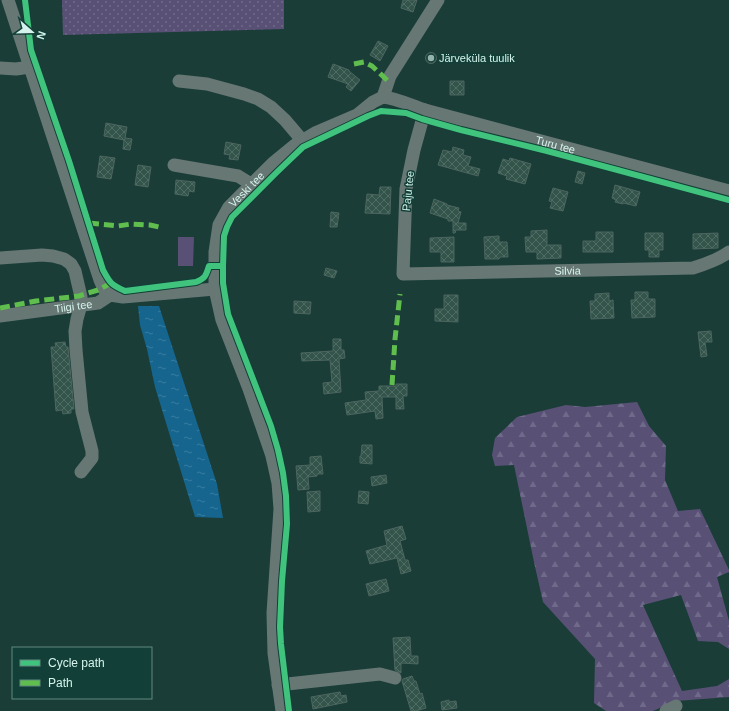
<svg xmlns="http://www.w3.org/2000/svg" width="729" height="711" font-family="Arial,sans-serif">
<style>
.grass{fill:url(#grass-dots)}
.forest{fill:url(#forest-firs)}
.pitch{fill:#595076}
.water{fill:url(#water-ripples)}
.building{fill:url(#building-cross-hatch);stroke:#4d665f}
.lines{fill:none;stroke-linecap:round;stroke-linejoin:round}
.path{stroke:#60736f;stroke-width:1.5;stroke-dasharray:3 2;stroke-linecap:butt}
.minor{stroke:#677774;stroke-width:13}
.quiet{stroke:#5fbe4e;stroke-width:5;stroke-dasharray:10 5;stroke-linecap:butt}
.cycleway-casing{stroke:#124038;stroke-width:8}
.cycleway{stroke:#40c37c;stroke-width:6}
.poi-dot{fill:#94b3ad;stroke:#124038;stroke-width:1.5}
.labels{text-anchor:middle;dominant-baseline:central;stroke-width:3;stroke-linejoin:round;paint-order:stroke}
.poi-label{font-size:11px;fill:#d5f3ec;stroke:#124038;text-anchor:start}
.street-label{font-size:11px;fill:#d5f3ec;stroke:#124038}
</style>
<defs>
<pattern id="grass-dots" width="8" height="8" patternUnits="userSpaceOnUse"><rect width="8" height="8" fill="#595076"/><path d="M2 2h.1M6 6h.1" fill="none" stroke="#706a8a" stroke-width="1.8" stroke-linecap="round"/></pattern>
<pattern id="forest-firs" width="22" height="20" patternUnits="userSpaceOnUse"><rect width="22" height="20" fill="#595076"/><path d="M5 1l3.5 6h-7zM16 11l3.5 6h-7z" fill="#706a8a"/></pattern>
<pattern id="water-ripples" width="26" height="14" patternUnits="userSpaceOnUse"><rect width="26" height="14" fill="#15658f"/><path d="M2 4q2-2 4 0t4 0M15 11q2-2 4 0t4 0" fill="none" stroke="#367c9f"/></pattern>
<pattern id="building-cross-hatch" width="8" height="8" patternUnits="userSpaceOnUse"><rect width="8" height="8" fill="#33544a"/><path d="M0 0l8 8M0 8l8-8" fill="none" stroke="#506d64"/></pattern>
</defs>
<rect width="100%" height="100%" fill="#1a3d38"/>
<path class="grass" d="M62 0H284V29L63 35Z"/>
<path class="forest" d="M637 402 649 426 666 446 665 480 678 511 700 509 729 570V572L717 577 729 621V649L718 642 698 641 681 595 643 605 682 691 717 686 729 679V697L676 701 653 711H606L594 703 595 659 543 602 534 562 514 465 495 466 492 455 495 438 517 417 566 405 585 407Z"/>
<path class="pitch" d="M178 237H194L193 266H178Z"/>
<path class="water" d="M138 306H159L217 484 223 518 195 517 155 387 147 349 140 325Z"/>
<path class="building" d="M403 0H417L413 12 401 8Z
M378 41 388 46 380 61 370 55Z
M425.5 58a5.5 5.5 0 1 1 11 0a5.5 5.5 0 1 1-11 0Z
M333 64 349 70V71L360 80 351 91 346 87 348 84 328 77Z
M450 81H464V95H450Z
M106 123 127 127 125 138 132 139 130 150 123 149 124 140 104 136Z
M226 142 241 145 238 160 229 159 230 155 224 154Z
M453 147 464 150 463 155 471 157 468 166 480 169 478 176 438 165 443 150 452 152Z
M100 156 115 158 111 179 97 177Z
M510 158 531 164 525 184 506 179 507 176 498 173 503 159 509 161Z
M138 165 151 167 148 187 135 185Z
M578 171 585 173 582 184 575 182Z
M176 180 195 182 194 192 189 191 188 196 175 194Z
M615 185 640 192 636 206 623 203V204L615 202 616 200 612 198Z
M380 187H391L390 214 365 213 367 194 379 195Z
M553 188 568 192 563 211 550 208 552 202 549 201Z
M434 199 447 204V205L459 208 458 211 461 212 458 223H466V230H456L455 233H453V221H448V219L430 213Z
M331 212 339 213 337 227H330Z
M547 230V245H561V258L537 259V252H526L525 237H531V231Z
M596 232H613V252H583V241H596Z
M645 233H663V250H659V257H649V250H645Z
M718 233V248L693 249V234Z
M499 236V242H507L508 257H500L499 259H485L484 237Z
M454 237V262H441V252H430V238Z
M326 268 337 271 334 278 324 275Z
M635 292H648V299H655V317L632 318 631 300H635Z
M609 293V301L613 300 614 318 591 319 590 301H595V294Z
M444 295H458V322L435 321V309H444Z
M294 301 311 302 310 314 294 313Z
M711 331 712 342H705L707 356 701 357 698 332Z
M333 339H341V350H344L345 358 339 359 341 392 324 394 323 383 332 382 330 360 302 361 301 353 333 351Z
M65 342 66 347H68L74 409H71V413L63 414 62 410 56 411 51 347H56L55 343Z
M396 384H407V396H403L404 409H396V397H382L383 418 376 419 375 411 347 415 345 403 366 400 365 392 379 391V386H396Z
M362 445H372V464L360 463V456H361Z
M321 456 323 474H317V476L308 477 309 489 298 490 296 466 310 465V457Z
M386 475 387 483 372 486 371 477Z
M320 491V511L308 512 307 492Z
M359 491 369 492 368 504 358 503Z
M402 526 406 539 400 541 405 560H408L411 571 401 574 397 558 370 564 366 551 387 545 384 531Z
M386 579 389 591 369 596 366 584Z
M410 637 411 656H418V664L401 663V673L395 670 393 638Z
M412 676 414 681H416L420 694 422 693 426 708 416 711H411L402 681 403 679Z
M340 692 341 696 346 695 347 702 313 709 311 697Z
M449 700V702L456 701 457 708 442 710 441 702Z"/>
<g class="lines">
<path class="path" d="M379 112 395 111"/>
<g class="minor">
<path d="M8 0 100 280 105 291 110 295"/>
<path d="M0 68 16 69 30 67"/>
<path d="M179 81 207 84 244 94 258 99 271 107 285 120 302 140"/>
<path id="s1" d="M383 97C396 98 412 106 425 110L729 191"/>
<path id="s2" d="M425 110 414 150 406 189 403 274 693 268C706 264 718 260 729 252"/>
<path d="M174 165 238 176 251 184"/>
<path d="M0 258 42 255 53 256 64 259 71 264 75 271 81 297V305L77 319 75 331 76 350 82 412 92 451V458L81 472"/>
<path id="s3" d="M0 316 98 303 110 295 123 297 215 289"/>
<path d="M278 685 380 674 395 678"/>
<path id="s4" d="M282 711 274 653 273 613 280 509 278 483 272 456 249 389 222 320 215 289V252L219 225 229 207 273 163 295 145 315 133 357 115 373 102 383 97 390 76 438 0"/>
<path d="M666 711 676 706"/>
</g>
<path class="quiet" d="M354 64 364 62 372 66 388 81
M89 223 118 226 131 224 150 225 159 227
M0 308 36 301 79 296 98 290 111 283
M392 385 395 339 400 294"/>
<g class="cycleway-casing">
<path id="cycleway" d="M25 0 31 50 69 161 103 270C110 283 111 285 125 291L196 282C206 278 206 275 209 266H223V283L228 314 271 426 278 450 283 473 286 496 287 524 282 581 280 627 281 644 289 711
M223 266 224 236 227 227 232 217 276 173 303 147 368 116 381 111 406 113 422 119 461 130 547 151 729 200"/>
</g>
<use href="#cycleway" class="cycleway"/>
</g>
<circle class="poi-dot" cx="431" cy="58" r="4"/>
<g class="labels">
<g class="poi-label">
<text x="439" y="58">Järveküla tuulik</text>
</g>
<g class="street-label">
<text stroke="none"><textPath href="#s1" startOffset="179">Turu tee</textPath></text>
<text stroke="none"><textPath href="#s4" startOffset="543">Veski tee</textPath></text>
<text transform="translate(408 191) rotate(-84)">Paju tee</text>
<text stroke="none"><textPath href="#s2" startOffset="331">Silvia</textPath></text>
<text stroke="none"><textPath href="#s3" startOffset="74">Tiigi tee</textPath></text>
</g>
</g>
<rect x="12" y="647" width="140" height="52" fill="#124038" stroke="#608880"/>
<rect x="20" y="660" width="20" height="6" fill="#40c37c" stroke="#608880"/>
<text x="48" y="667" font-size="12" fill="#d5f3ec">Cycle path</text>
<rect x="20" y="680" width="20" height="6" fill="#5fbe4e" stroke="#608880"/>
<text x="48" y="687" font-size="12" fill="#d5f3ec">Path</text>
<g transform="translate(32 32) rotate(110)" stroke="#124038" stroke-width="3" paint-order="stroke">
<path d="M0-3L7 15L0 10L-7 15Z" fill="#d5f3ec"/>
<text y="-6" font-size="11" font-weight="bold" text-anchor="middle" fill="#d5f3ec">N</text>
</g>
</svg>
